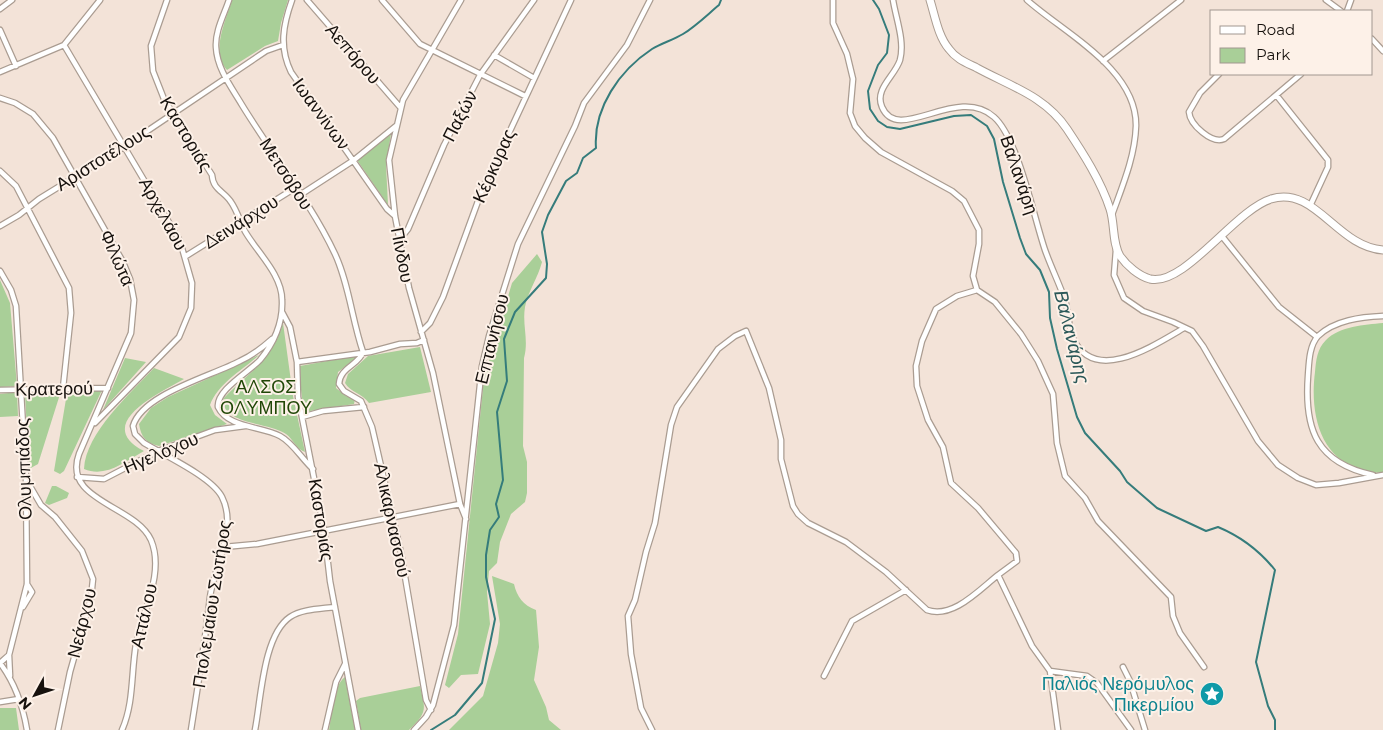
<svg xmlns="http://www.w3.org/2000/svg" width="1383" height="730" font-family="Montserrat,sans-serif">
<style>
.green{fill:#a9cf98}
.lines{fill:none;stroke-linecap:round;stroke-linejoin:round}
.stream{stroke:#357c7b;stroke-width:2}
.minor-casing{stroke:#aa9c91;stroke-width:7}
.secondary-casing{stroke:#aa9c91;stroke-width:9}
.minor{stroke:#fff;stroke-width:4.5}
.secondary{stroke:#fff;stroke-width:7}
.labels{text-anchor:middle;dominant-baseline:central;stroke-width:4;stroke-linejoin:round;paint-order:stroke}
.street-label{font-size:18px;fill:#16110d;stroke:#fdf1e8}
.park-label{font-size:18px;fill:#214707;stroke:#fdf1e8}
.culture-label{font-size:18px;fill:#0d838f;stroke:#fdf1e8;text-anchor:end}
.water-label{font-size:19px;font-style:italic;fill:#2b5858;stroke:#fdf1e8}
</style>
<rect width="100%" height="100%" fill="#f3e3d8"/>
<path class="green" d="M232 0H288L281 23 278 41 265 46 227 70C210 52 226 20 232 0Z
M391 134 386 165 388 205 357 160Z
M537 254 542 262C538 278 528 291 525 307 522 325 529 340 524 358L523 446 527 462V493L525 502 511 514 500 542 497 563 489 571 487 592 490 624 478 674 461 675 449 688 445 685 458 634 484 378 512 283Z
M0 280 10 303 17 386 0 387Z
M283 323 293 396 305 452C296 449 293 439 286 434 269 422 222 425 223 399 248 372 272 362 283 323Z
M1383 323V472C1375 474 1368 471 1361 469 1318 458 1310 410 1315 372 1316 360 1317 349 1326 340 1340 326 1364 325 1383 323Z
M420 347 431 392 369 403C362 393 350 392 345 383L348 374 368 356Z
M259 355C243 370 218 383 210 405L215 415 227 424 159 446C146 443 141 437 139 424L151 408 168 397Z
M354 356 356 358 338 372 336 388 346 396 355 399 354 404 304 412 301 390 300 366Z
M125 358 146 362 103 410Z
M154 368 184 379C160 393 92 424 144 451 124 462 106 478 84 469 86 432 130 394 154 368Z
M102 390 64 471 60 474 54 471 67 393Z
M28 391H61L38 464 29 469 25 394Z
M17 392 18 416 0 417V394Z
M52 486H56L69 493 67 498 49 505 45 503Z
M492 576 514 584C517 597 523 605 536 610L539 647 534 680 546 707 549 720 561 730H449L483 696 498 643 500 624Z
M345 677 355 730H329C332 715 332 687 345 677Z
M420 686C426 711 427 712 409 730H361L356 701 360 698Z
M0 708H16L19 730H0Z"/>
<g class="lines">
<path class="stream" d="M873 0 879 9 889 35 887 53 878 65 868 91 870 109 878 121 887 127 900 129 954 116 971 115 987 126 994 139 1003 182 1020 238 1026 254 1040 270 1049 292 1050 318 1057 349 1077 417 1085 433 1120 471 1127 482 1157 508 1206 531 1218 527C1242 537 1259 550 1275 570L1256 662 1268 706 1275 720V730
M431 730 455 715 482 683 495 619 486 577V555L490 530 499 517 496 504 503 480 497 412 507 381 504 339 515 312 546 278 547 264 542 232 548 215 566 181 577 173 583 158 596 148C593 108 620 70 652 49 662 43 673 40 683 34 696 26 707 15 719 5L721 0"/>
<g class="minor-casing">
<path id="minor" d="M167 0 151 46 153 71 164 99 212 175C213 190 224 191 231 202 238 212 240 223 246 233 258 253 282 275 282 300 283 322 274 343 260 360 249 372 216 390 218 407 228 428 261 426 280 436 293 443 302 459 313 469
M229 0C224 15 215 31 216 47 217 69 232 88 242 105 272 154 311 203 335 254 349 284 352 320 363 352 359 365 340 367 339 384L344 391 361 401 372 427 401 553 426 700 431 710
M292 0C283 25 279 47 291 72L387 209 395 216
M307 0 400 107
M382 0 420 44 525 96
M461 0 403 100 389 160 395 216 409 288 433 373 460 504 466 519
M833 0V23L847 54 853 79 850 113 855 126 865 138 881 152 952 191 964 201 979 230V244L973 276 977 290
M893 0C896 19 905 41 900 60 895 76 874 89 882 107 898 145 957 84 994 117 1018 138 1034 218 1045 250 1051 267 1059 283 1065 300 1069 313 1068 328 1074 340 1096 385 1156 344 1184 328
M1027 0C1064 33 1137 69 1136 126 1135 157 1122 187 1112 215
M1326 0 1341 11
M0 9 12 0
M1347 11 1351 0
M0 30 16 66
M1372 39 1383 51
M64 45 180 241 192 283 191 308 179 337 95 423
M494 55 534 78
M1103 61 1181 0
M0 72 64 45 100 0
M1219 74 1200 93 1189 112C1190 125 1212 144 1224 139L1301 74
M1277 96 1328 160V167L1310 206
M0 98 15 103 33 114 53 138 123 262 130 279 134 300 131 333 79 454C62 501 135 505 151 540 165 573 142 613 136 644 131 673 134 703 122 730
M0 171 16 186 69 288 71 313 63 388
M300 195 354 160 396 126
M0 226 19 215 39 199 125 146 266 51 283 45
M1221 235 1279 307 1317 337
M400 239 408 229 444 145 480 75 534 0
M1116 250 1114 275 1124 298 1143 311 1173 322 1192 331 1203 346 1258 441 1278 465 1298 478 1316 485 1339 483 1383 475
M186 256 295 188
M0 271 11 290 16 306 26 478 27 584 9 655 0 663
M282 312 290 327 297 362 298 397 324 529 330 581 358 730
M421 332 430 323 443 297 481 193 571 0
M297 362 370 352 400 344 417 343 424 340
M0 390 108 388
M302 417 323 411 364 407
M1373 475C1317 463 1304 430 1308 376 1309 363 1309 346 1318 336 1335 320 1361 317 1383 316
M77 477 104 479 158 451 215 430 245 426
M27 481 41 505 55 517 82 551 93 579 91 598 70 672 58 730
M224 547 257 544 460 504
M998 575 1017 561 1016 553 978 508 951 483 943 447 928 420 917 386 916 366 922 341 936 309 957 296 977 290 995 302 1021 334 1038 361 1053 394 1057 443 1065 476 1085 498 1098 521 1171 597 1173 616 1180 633 1204 667
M23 607 32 592 27 584
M9 655 10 676
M0 663C15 683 23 706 27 730
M1123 667 1130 681 1145 730
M1050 671 1058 730
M824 676 852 621 906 590
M0 702 19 699
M191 730C198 686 205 642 210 597 214 565 238 529 222 497 212 477 164 455 144 443L135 434 133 426C142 394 212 376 240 361 251 356 262 348 272 339
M255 730C261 700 263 635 290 617 302 609 320 609 335 607
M325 730 336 682 345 664
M414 730 426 717 433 705 454 625 482 366 489 336 518 244 575 126 584 103 627 45 650 0
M652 730 641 708 631 654 628 616 635 600 646 552 655 523 671 425 677 407 718 349 735 336 746 331 769 388 781 440V459L793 506 798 514 808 523 846 542 886 572 927 610C953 619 979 590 998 575L1032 646 1050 671 1087 676 1097 683 1131 730"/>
</g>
<g class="secondary-casing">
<path id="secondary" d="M930 0C935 16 938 36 949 49 956 59 967 63 977 68 1010 86 1045 96 1067 129 1083 153 1101 181 1110 209 1115 224 1112 243 1120 256 1127 266 1139 276 1150 279 1184 287 1235 210 1271 199 1315 185 1337 247 1383 250"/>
</g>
<use href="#minor" class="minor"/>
<use href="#secondary" class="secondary"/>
</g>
<defs>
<g id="sight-disc" transform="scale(1.25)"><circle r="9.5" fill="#0f9aa8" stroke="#fdf1e8"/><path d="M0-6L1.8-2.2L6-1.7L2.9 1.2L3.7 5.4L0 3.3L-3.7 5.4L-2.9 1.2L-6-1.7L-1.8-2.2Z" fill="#fff"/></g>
</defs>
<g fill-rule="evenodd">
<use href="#sight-disc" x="1212" y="694"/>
</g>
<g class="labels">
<g class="street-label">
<text transform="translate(353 54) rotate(49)">Αεπόρου</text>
<text transform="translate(321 114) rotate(54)">Ιωαννίνων</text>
<text transform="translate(460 116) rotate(-63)">Παξών</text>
<text transform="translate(186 134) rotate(59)">Καστοριάς</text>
<text transform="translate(103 158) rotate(-32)">Αριστοτέλους</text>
<text transform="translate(494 166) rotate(-66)">Κέρκυρας</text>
<text transform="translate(286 174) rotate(57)">Μετσόβου</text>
<text transform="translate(1019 175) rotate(71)">Βαλανάρη</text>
<text transform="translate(163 214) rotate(61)">Αρχελάου</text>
<text transform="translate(241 222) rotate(-32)">Δεινάρχου</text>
<text transform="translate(402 255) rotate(79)">Πίνδου</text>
<text transform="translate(117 258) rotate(66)">Φιλώτα</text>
<text transform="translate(492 339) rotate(-76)">Επτανήσου</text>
<text transform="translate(54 389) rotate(-1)">Κρατερού</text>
<text transform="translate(161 453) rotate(-23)">Ηγελόχου</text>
<text transform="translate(24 469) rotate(-92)">Ολυμπιάδος</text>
<text transform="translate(321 520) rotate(81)">Καστοριάς</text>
<text transform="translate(392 520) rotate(78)">Αλικαρνασσού</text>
<text transform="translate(212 604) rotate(-81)">Πτολεμαίου Σωτήρος</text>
<text transform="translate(144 616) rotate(-77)">Αττάλου</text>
<text transform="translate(82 623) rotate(-76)">Νεάρχου</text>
</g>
<g class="park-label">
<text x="266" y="387">ΑΛΣΟΣ<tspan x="266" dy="21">ΟΛΥΜΠΟΥ</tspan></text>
</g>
<g class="culture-label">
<text x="1194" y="684">Παλιός Νερόμυλος<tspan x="1194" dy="21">Πικερμίου</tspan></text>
</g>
<g class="water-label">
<text transform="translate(1072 337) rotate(76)">Βαλανάρης</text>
</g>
</g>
<rect x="1210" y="10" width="162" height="65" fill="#fdf1e8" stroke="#a19790"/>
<rect x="1220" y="26" width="25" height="8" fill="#ffffff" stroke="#a19790"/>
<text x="1256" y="35" font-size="15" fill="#16110d">Road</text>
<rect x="1220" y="48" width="25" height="15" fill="#a9cf98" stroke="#a19790"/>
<text x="1256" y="60" font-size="15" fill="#16110d">Park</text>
<g transform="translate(35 695) rotate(230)" stroke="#fdf1e8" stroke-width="4" paint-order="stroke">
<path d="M0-4L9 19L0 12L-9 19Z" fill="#16110d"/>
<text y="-8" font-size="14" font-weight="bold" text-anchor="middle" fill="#16110d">N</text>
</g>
</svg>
